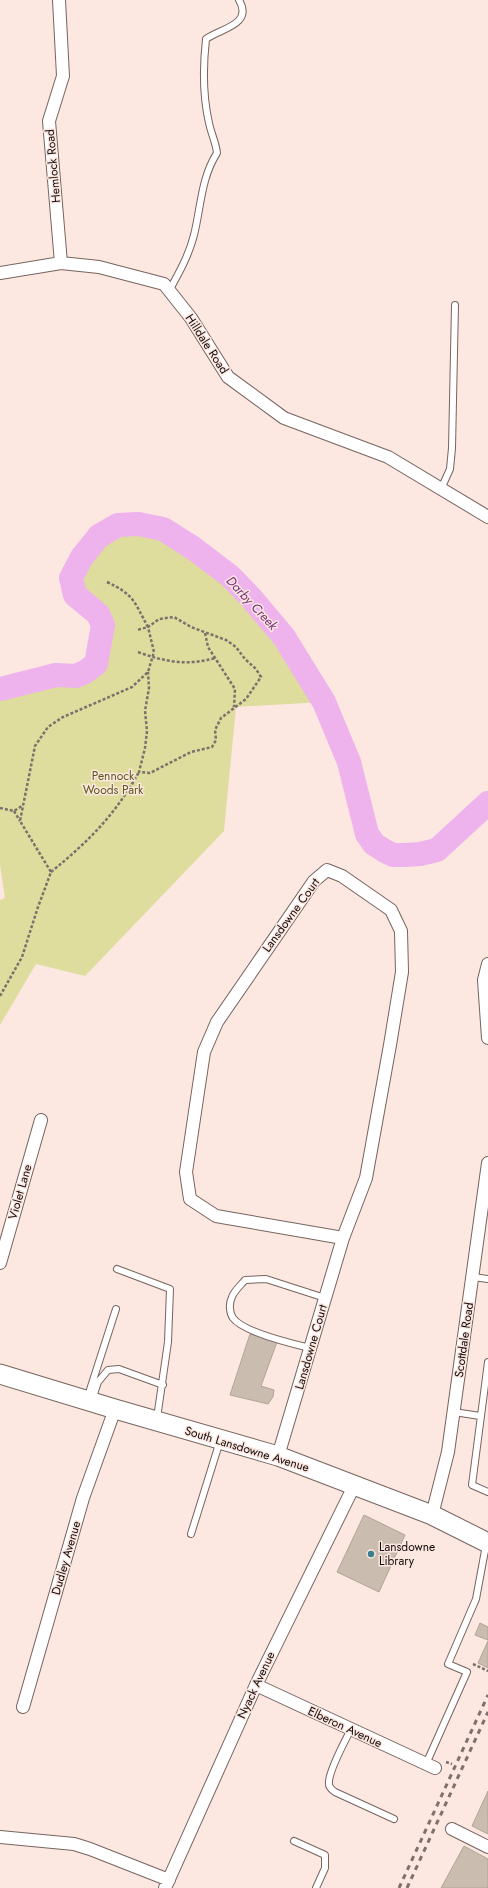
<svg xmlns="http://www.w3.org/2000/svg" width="488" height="1888" font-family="Jost,sans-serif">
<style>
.green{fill:#dfdd9e}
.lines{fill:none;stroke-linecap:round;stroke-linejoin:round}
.river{stroke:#eeb2ed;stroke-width:24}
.building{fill:#cabdaf;stroke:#b1a597}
.lane-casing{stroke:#76645e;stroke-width:8}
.street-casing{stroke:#76645e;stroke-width:14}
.primary-casing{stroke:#76645e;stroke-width:21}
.path{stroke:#7c706c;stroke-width:2.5;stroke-dasharray:3 2;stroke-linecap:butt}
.lane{stroke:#fff;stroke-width:6}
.street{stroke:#fff;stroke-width:12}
.primary{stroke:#fff;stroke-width:19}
.rail{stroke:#7e716d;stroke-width:3;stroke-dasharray:5 5;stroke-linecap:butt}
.poi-dot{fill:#397f8b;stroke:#fce7e1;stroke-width:1.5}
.labels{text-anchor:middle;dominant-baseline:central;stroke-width:3;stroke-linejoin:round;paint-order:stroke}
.street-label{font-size:12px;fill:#100a08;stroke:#fce7e1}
.park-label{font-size:12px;fill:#5c581c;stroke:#fce7e1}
.poi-label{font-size:12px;fill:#100a08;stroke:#fce7e1;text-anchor:start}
.water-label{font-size:13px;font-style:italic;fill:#742f75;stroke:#fce7e1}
</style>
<rect width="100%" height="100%" fill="#fce7e1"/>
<path class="green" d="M138 524 163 529 193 548 230 576 252 599 284 637 324 702 236 707 224 831 85 976 36 964 0 1025V900L5 898 0 865V691L2 689 56 675 76 676 85 672 95 665 103 625 98 614 75 595 71 578C81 558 95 531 119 525 125 524 132 524 138 524Z"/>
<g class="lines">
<path class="river" d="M0 689 56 675 76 676 85 672 96 664 103 625 98 614 75 595 71 578 82 557 99 536 118 525 138 524 163 529 193 548 230 576 252 599 284 637 324 702 349 762 367 834 374 844 385 851 393 855H405L420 854 437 850 488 803"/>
</g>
<path class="building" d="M250 1334 277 1342 261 1386 274 1390 273 1397 268 1404 230 1395Z
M364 1515 405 1535 379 1592 337 1572Z
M480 1623 488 1627V1640L475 1635Z
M488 1641V1668L478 1663Z
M488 1791V1834L472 1826Z
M464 1846 488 1859V1888H441Z"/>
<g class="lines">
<g class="lane-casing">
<path id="lane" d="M169 291C179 273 189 255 194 235 201 207 201 178 217 153 216 143 211 133 209 123 203 97 203 66 206 39 219 29 254 25 239 0
M441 489 450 469 452 448 455 305
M117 1269 170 1289 168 1342 157 1418
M473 1277 488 1279
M310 1348C293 1344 243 1332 233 1318 229 1312 229 1303 232 1297 234 1291 241 1285 245 1280L266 1279 325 1298
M488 1362 472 1485 488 1492
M87 1399 116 1309
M92 1400 98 1382 108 1370 119 1369 163 1385
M454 1412 480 1416
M191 1534 220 1441
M351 1729C345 1741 329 1770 329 1782 328 1787 332 1790 335 1792L394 1819
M426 1764 467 1672 448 1664 476 1599 486 1545
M294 1841 325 1855V1868L316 1888"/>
</g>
<g class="street-casing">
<path id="street" d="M59 0 63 76 49 121 61 263
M0 273 61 263 99 267 164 284 191 318 228 377 284 418 388 457 488 517
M488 964 484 980 488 1038
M0 1263 41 1120
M278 1456 343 1238 366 1178 390 1045 402 972 401 931 391 910 342 876 327 870 314 881 217 1022 204 1052 186 1172 190 1199 216 1216 343 1238
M432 1515 448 1452 488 1163
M256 1685 435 1768
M23 1707 83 1498 115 1409
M452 1829 488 1847
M0 1837 74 1844 90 1849 169 1880
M165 1888 256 1685 354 1486"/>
</g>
<g class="primary-casing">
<path id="primary" d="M0 1374 115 1409 278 1456 432 1515 488 1543"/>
</g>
<path class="path" d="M107 582C135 595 134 602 148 627L137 630
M205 633 208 647 235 689 234 707
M138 652C165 662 188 666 215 658
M0 808 14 811 22 806
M14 811 20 821
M51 872C89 841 115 815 139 772
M0 996 22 957 38 907 51 872 20 821 35 746 48 727 63 717 132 687 148 672 154 652 148 627 159 619 174 617 191 627 226 640 236 647 245 659 256 669 261 677 246 699 221 718 215 730 216 740 212 747 191 752 150 773 139 772 145 748 147 731 145 711 149 688 148 672
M473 1664 488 1671
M446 1762 452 1764"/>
<use href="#lane" class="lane"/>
<use href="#street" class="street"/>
<use href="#primary" class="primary"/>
<path class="rail" d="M399 1888 488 1695
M407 1888 488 1712"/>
</g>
<circle class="poi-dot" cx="371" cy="1554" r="4"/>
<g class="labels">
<g class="street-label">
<text transform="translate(53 166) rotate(-95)">Hemlock Road</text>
<text transform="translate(207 344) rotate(57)">Hilldale Road</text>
<text transform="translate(291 915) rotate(-54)">Lansdowne Court</text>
<text transform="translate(20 1192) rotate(-74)">Violet Lane</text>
<text transform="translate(464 1340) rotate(-82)">Scottdale Road</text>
<text transform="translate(311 1347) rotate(-74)">Lansdowne Court</text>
<text transform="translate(247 1449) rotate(17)">South Lansdowne Avenue</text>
<text transform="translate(66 1558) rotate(-74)">Dudley Avenue</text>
<text transform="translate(256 1685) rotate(-65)">Nyack Avenue</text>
<text transform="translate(345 1727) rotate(25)">Elberon Avenue</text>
</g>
<g class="park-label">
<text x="113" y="776">Pennock<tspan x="113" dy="14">Woods Park</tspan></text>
</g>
<g class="poi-label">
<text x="379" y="1547">Lansdowne<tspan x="379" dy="14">Library</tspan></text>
</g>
<g class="water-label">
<text transform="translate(252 603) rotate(47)">Darby Creek</text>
</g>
</g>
</svg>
